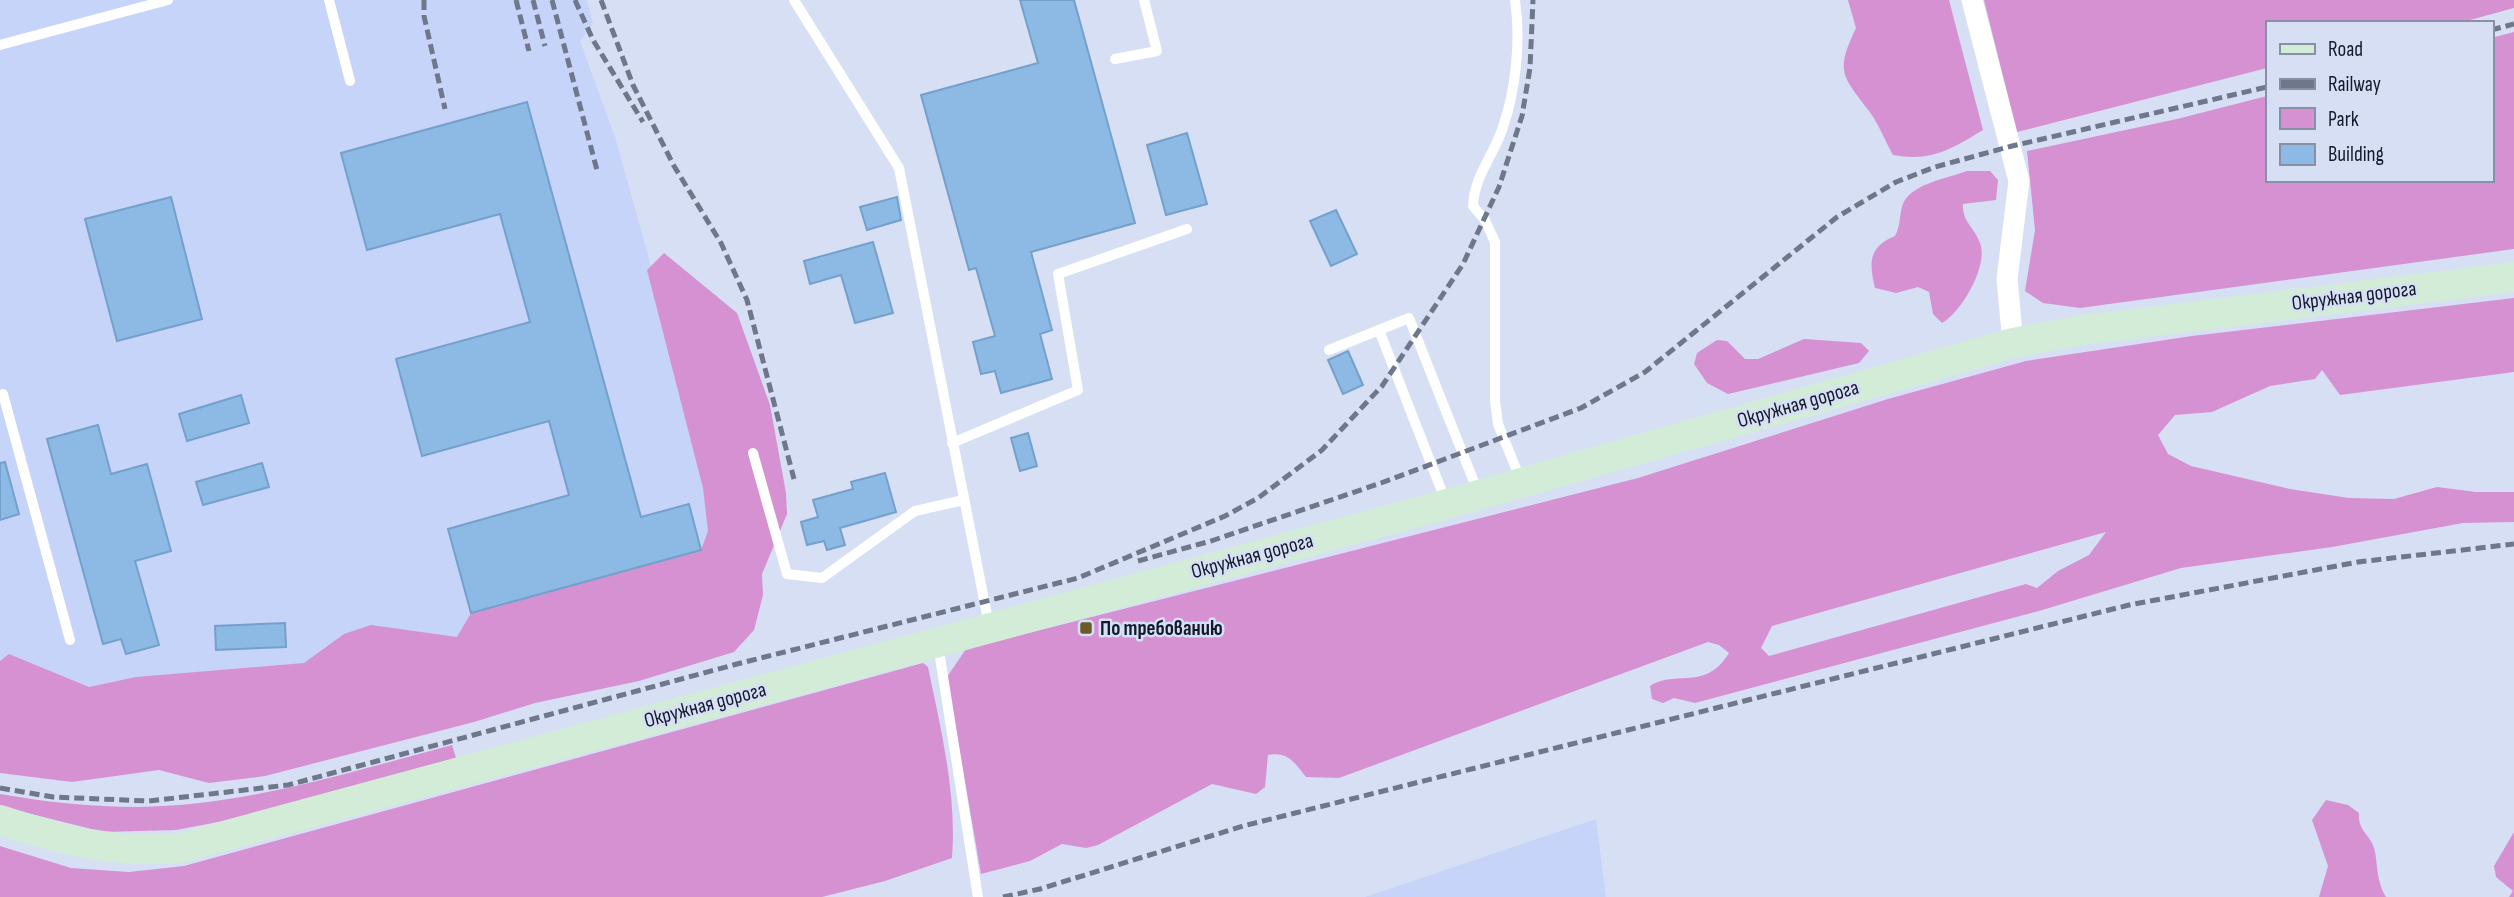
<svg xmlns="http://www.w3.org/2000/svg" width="2514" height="897" font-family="'Sofia Sans Condensed',sans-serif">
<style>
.built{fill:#c6d4f9}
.green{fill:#d591d2;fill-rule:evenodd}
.building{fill:#8dbae5;stroke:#74a0cb;stroke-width:2}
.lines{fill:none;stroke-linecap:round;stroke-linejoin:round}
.lane{stroke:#fff;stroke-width:10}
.street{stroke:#fff;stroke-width:21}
.secondary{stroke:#d3ecd7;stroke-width:30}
.rail{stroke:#6f778b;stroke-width:5;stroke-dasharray:10 5;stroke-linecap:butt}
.poi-dot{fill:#6d5a28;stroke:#d7dff5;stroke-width:2.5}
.labels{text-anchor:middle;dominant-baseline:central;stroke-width:5;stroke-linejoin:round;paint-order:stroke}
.street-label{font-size:21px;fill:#131a2d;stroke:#d7dff5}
.poi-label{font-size:21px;font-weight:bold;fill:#131a2d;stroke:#d7dff5;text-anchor:start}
</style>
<rect width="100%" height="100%" fill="#d7dff5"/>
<path class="built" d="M0 0H587L593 24 580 41 616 140 750 622 603 664 0 691Z
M1596 819 1606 897H1365Z"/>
<path class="green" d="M1848 0H1949L1983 130C1952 149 1931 162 1893 155 1885 141 1879 124 1869 111 1842 75 1835 72 1856 28Z
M1984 0H2514V8L2459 23H2267V68L2017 132Z
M2514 32V249L2080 308 2043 303 2025 291 2035 230 2027 151 2177 119 2267 96V180H2491V38Z
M1967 171H1990L1998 180 1996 200 1963 204C1962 222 1975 228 1980 243 1989 265 1961 313 1942 323L1933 314 1929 292 1918 287 1896 293 1875 288C1869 263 1868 247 1895 236 1901 225 1899 215 1903 204 1910 184 1949 178 1967 171Z
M664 253 737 313 770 405 786 493 787 514 762 574 763 595 754 630 734 652 639 681 535 703 474 722 265 776 209 783 159 770 72 782 0 773V661L9 654 89 687 136 677 304 663 344 634 371 625 457 637 471 613 701 550 708 531 703 488 647 270Z
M2514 298V372L2340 395 2322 370 2315 379 2270 386 2212 412 2175 415 2158 435 2168 454 2191 466 2290 489 2349 498 2394 499 2437 487 2476 492H2514V522L2463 523 2332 547 2181 568 2039 611 1695 703 1674 698 1663 703 1652 699 1650 686C1676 669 1705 692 1729 653L1719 645 1708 642 1339 778 1306 777C1294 762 1288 751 1268 755L1265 787 1256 794 1212 784 1098 845 1086 848 1062 844 1030 861 981 874 947 677 966 649 1638 478 1888 399 2026 361 2192 336ZM2106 532 2089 555 2058 571 2037 588 2026 584 1769 656 1761 648 1772 626Z
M1804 339 1861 343 1869 351 1859 363 1728 394 1707 383 1694 364 1697 353 1717 340 1727 341 1745 359H1758Z
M923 663 928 667C941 730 957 794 952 858L885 881 822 897H0V846L71 868 129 872 184 866Z
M452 745 457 761 255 815 176 830 103 832 0 806V794C46 802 92 807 138 807 245 806 350 772 452 745Z
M2326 800 2348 805 2359 813C2358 828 2365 831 2372 843 2379 857 2374 877 2386 897H2319L2328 866 2312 820Z
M2514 832V897H2509L2513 891 2496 877 2494 866Z"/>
<path class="building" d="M1020 0H1074L1135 223 1031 252 1052 330 1040 334 1052 379 1001 393 995 371 981 374 973 342 995 336 976 268 969 270 921 95 1038 63Z
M527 102 641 517 689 504 701 550 471 613 448 529 569 495 549 421 422 456 396 359 530 322 500 214 367 250 341 153Z
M1187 133 1207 204 1166 215 1147 145Z
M171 197 202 319 117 341 85 219Z
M897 197 901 220 867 230 860 207Z
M1336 210 1357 254 1331 266 1310 221Z
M873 242 893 313 855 323 841 275 810 284 804 261Z
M1348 351 1363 385 1343 394 1328 360Z
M241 395 249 423 187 441 179 414Z
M98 425 111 474 147 464 171 551 135 561 159 645 126 654 121 639 103 644 47 439Z
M1028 433 1037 466 1020 471 1011 438Z
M5 462 19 514 0 520V463Z
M262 463 269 487 203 505 196 482Z
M885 473 896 512 840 528 845 545 827 550 824 541 807 545 801 522 818 517 813 500 853 489 851 482Z
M285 623 286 647 216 650 215 626Z"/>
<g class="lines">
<path class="lane" d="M329 0 350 81
M794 0 899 168 989 625
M1515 0C1521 41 1516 90 1502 130 1493 156 1474 177 1473 206L1485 220 1495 242V401L1498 424 1521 481
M0 45 168 0
M1115 59 1157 51 1144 0
M1379 330 1446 502
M1329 350 1409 318 1478 492
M0 395 3 394 70 640
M952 443 1078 390 1058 274 1187 229
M753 453 787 574 822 578 915 511 964 500
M938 645 978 897"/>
<path class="street" d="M1972 0 2019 181 2007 279 2013 343"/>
<path class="secondary" d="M0 820C64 841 112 853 180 848L1447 504 2013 343 2083 330 2514 277"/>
<path class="rail" d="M424 0V16L445 109
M516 0 529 51
M533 0 545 46
M552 0 598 174
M575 0 593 40 643 122
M601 0 633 85 674 166 721 243 747 300 794 479
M2491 30 2514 24
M1138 561 1211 541 1381 483 1581 408 1645 372 1837 217 1896 182 1935 167 2012 146 2267 87
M0 788 53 797 149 801 288 785 737 664 1078 578 1225 516 1258 498 1322 450 1382 386 1463 264 1499 187 1522 116 1530 68 1533 0
M1003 897 1040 889 1243 826 2129 605 2358 562 2514 544"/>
</g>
<rect class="poi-dot" x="1079" y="621" width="14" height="14" rx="3.5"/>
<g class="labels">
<g class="street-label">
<text transform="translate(2354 296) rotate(-7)">Окружная дорога</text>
<text transform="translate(1798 404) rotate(-16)">Окружная дорога</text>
<text transform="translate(1252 556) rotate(-15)">Окружная дорога</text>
<text transform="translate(705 705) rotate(-15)">Окружная дорога</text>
</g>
<g class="poi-label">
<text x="1100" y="628">По требованию</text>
</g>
</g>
<rect x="2266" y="21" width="228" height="161" fill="#d7dff5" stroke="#8990a5" stroke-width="2"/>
<rect x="2280" y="44" width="35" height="10" fill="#d3ecd7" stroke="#8990a5" stroke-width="2"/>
<text x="2328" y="56" font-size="21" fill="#131a2d">Road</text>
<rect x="2280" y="79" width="35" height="10" fill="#6f778b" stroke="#8990a5" stroke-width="2"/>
<text x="2328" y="91" font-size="21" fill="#131a2d">Railway</text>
<rect x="2280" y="108" width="35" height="21" fill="#d591d2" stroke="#8990a5" stroke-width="2"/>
<text x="2328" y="126" font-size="21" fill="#131a2d">Park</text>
<rect x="2280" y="144" width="35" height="21" fill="#8dbae5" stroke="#8990a5" stroke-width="2"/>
<text x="2328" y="161" font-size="21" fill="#131a2d">Building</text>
</svg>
